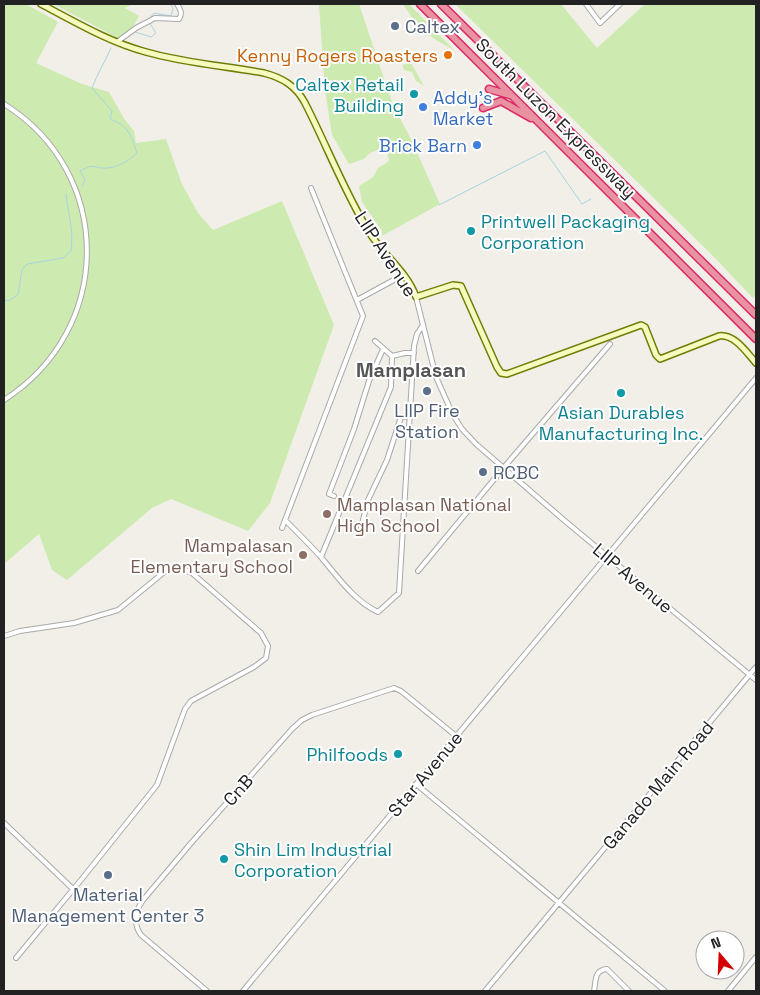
<svg xmlns="http://www.w3.org/2000/svg" width="760" height="995" font-family="'Space Grotesk',sans-serif">
<style>
.grass{fill:#cdebb0}
.lines{fill:none;stroke-linecap:round;stroke-linejoin:round}
.stream{stroke:#aad3df;stroke-width:1}
.street-casing{stroke:#a9a9a9;stroke-width:6}
.secondary-casing{stroke:#707d05;stroke-width:8}
.highway-casing{stroke:#dc2a67;stroke-width:9}
.street{stroke:#fff;stroke-width:4}
.secondary{stroke:#f7fabf;stroke-width:5}
.highway{stroke:#e892a2;stroke-width:6}
.service-dot{fill:#5c6f8a;stroke:#fff;stroke-width:2}
.food-dot{fill:#e8710a;stroke:#fff;stroke-width:2}
.culture-dot{fill:#0f9aa8;stroke:#fff;stroke-width:2}
.shop-dot{fill:#3f7fe0;stroke:#fff;stroke-width:2}
.education-dot{fill:#8d6e63;stroke:#fff;stroke-width:2}
.labels{text-anchor:middle;dominant-baseline:central;stroke-width:4;stroke-linejoin:round;paint-order:stroke}
.service-label{font-size:18px;fill:#4e5e75;stroke:#fff;text-anchor:start}
.food-label{font-size:18px;fill:#c56008;stroke:#fff;text-anchor:end}
.culture-label{font-size:18px;fill:#0d838f;stroke:#fff;text-anchor:end}
.shop-label{font-size:18px;fill:#366cbe;stroke:#fff;text-anchor:start}
.street-label{font-size:18px;fill:#222;stroke:#fff}
.education-label{font-size:18px;fill:#785e54;stroke:#fff;text-anchor:start}
.quarter-label{font-size:20px;font-weight:bold;fill:#555;stroke:#fff}
</style>
<rect width="100%" height="100%" fill="#f2efe9"/>
<path class="grass" d="M4 4H26L58 22 36 63 82 84 109 92 125 120 134 131 136 143 166 139 182 184 198 213 213 230 282 201 334 325 270 503 248 531 171 499 152 508 67 580 52 570 39 534 4 564Z
M53 4H133L125 8 139 16 133 27 120 39Z
M321 4H359L393 105 412 141 440 204 382 236V231L362 202 359 186 373 177 378 168 389 161 387 152 378 150 370 153 364 159 349 164 332 135 325 90 319 5Z
M403 4H409L454 50C430 38 417 27 403 4Z
M455 4H561L597 48 645 4H756V295L753 298 711 254Z
M411 63 424 86 416 81 412 72 404 70 402 65Z"/>
<g class="lines">
<path class="stream" d="M150 18 154 13 171 16 173 9 171 4
M132 31 151 37 156 33 149 22
M82 186 85 180 80 171C96 162 93 169 108 168 119 167 130 160 137 153 131 135 129 126 110 119L112 111 92 88C97 74 105 62 111 48
M439 205 545 151 582 204 591 199
M4 300 8 301 18 295 22 270 27 264 63 258 71 251C74 229 68 215 66 194"/>
<g class="street-casing">
<path id="street" d="M586 4 600 23 620 4
M117 42 136 28 155 18 179 19C183 13 180 9 177 4
M4 104C115 173 114 330 4 400
M416 297 436 377 453 415 462 429 476 444 565 521 756 680
M357 300 403 275
M375 341 392 356
M392 356 405 353H414
M334 496 329 494 354 429 369 381 383 349
M285 520C297 532 309 544 320 556 338 577 353 600 378 612L399 593 414 346 417 334 423 325
M282 528 363 316 311 188
M361 528 368 500 387 460 401 417 411 416
M321 557 391 387 392 356
M418 571 511 459 610 344
M4 636 20 631 74 623 118 610 168 569 178 568 192 573 261 633 268 646 266 658 254 667 191 701 185 709 157 785 81 880 16 958
M416 784 665 991
M4 823 73 889
M207 991 141 935C133 924 135 911 143 900L192 842 292 729 302 720 312 715 394 688 401 691 456 736
M243 991 756 378
M485 991 756 667
M594 991C596 981 594 970 607 969L629 991
M728 991 756 957"/>
</g>
<g class="secondary-casing">
<path id="secondary" d="M41 4C75 22 109 42 146 52 185 63 225 66 264 73 283 78 296 86 305 103 327 146 344 191 369 232 383 255 407 271 416 297L453 285 461 286 497 367 501 373 507 374 641 325 645 327 656 355 660 359 719 336C735 334 747 353 756 363"/>
</g>
<g class="highway-casing">
<path id="highway" d="M420 4 756 339
M441 4 756 315
M489 89 510 95
M483 108 501 101 531 118"/>
</g>
<use href="#street" class="street"/>
<use href="#secondary" class="secondary"/>
<use href="#highway" class="highway"/>
</g>
<g class="service-dot">
<circle cx="395" cy="26" r="5"/>
<circle cx="427" cy="391" r="5"/>
<circle cx="483" cy="472" r="5"/>
<circle cx="108" cy="875" r="5"/>
</g>
<circle class="food-dot" cx="448" cy="55" r="5"/>
<g class="culture-dot">
<circle cx="414" cy="94" r="5"/>
<circle cx="471" cy="231" r="5"/>
<circle cx="621" cy="393" r="5"/>
<circle cx="398" cy="754" r="5"/>
<circle cx="224" cy="859" r="5"/>
</g>
<g class="shop-dot">
<circle cx="423" cy="107" r="5"/>
<circle cx="477" cy="145" r="5"/>
</g>
<g class="education-dot">
<circle cx="327" cy="514" r="5"/>
<circle cx="303" cy="555" r="5"/>
</g>
<g class="labels">
<g class="service-label">
<text x="405" y="26">Caltex</text>
<text x="427" y="410" text-anchor="middle">LIIP Fire<tspan x="427" dy="21">Station</tspan></text>
<text x="493" y="472">RCBC</text>
<text x="108" y="894" text-anchor="middle">Material<tspan x="108" dy="21">Management Center 3</tspan></text>
</g>
<g class="food-label">
<text x="438" y="55">Kenny Rogers Roasters</text>
</g>
<g class="culture-label">
<text x="404" y="84">Caltex Retail<tspan x="404" dy="21">Building</tspan></text>
<text x="481" y="221" text-anchor="start">Printwell Packaging<tspan x="481" dy="21">Corporation</tspan></text>
<text x="621" y="412" text-anchor="middle">Asian Durables<tspan x="621" dy="21">Manufacturing Inc.</tspan></text>
<text x="388" y="754">Philfoods</text>
<text x="234" y="849" text-anchor="start">Shin Lim Industrial<tspan x="234" dy="21">Corporation</tspan></text>
</g>
<g class="shop-label">
<text x="433" y="97">Addy's<tspan x="433" dy="21">Market</tspan></text>
<text x="467" y="145" text-anchor="end">Brick Barn</text>
</g>
<g class="street-label">
<text transform="translate(556 118) rotate(45)">South Luzon Expressway</text>
<text transform="translate(386 254) rotate(57)">LIIP Avenue</text>
<text transform="translate(633 578) rotate(40)">LIIP Avenue</text>
<text transform="translate(425 774) rotate(-50)">Star Avenue</text>
<text transform="translate(658 785) rotate(-50)">Ganado Main Road</text>
<text transform="translate(238 790) rotate(-49)">CnB</text>
</g>
<g class="education-label">
<text x="337" y="504">Mamplasan National<tspan x="337" dy="21">High School</tspan></text>
<text x="293" y="545" text-anchor="end">Mampalasan<tspan x="293" dy="21">Elementary School</tspan></text>
</g>
<g class="quarter-label">
<text x="411" y="370">Mamplasan</text>
</g>
</g>
<rect width="760" height="995" fill="none" stroke="#222222" stroke-width="10"/>
<g transform="translate(720 955) rotate(341)"><circle r="24" fill="#ffffff" stroke="#a7a7a7"/>
<path d="M0-4L9 19L0 12L-9 19Z" fill="#d40000"/>
<text y="-8" font-size="14" font-weight="bold" text-anchor="middle" fill="#222222">N</text>
</g>
</svg>
